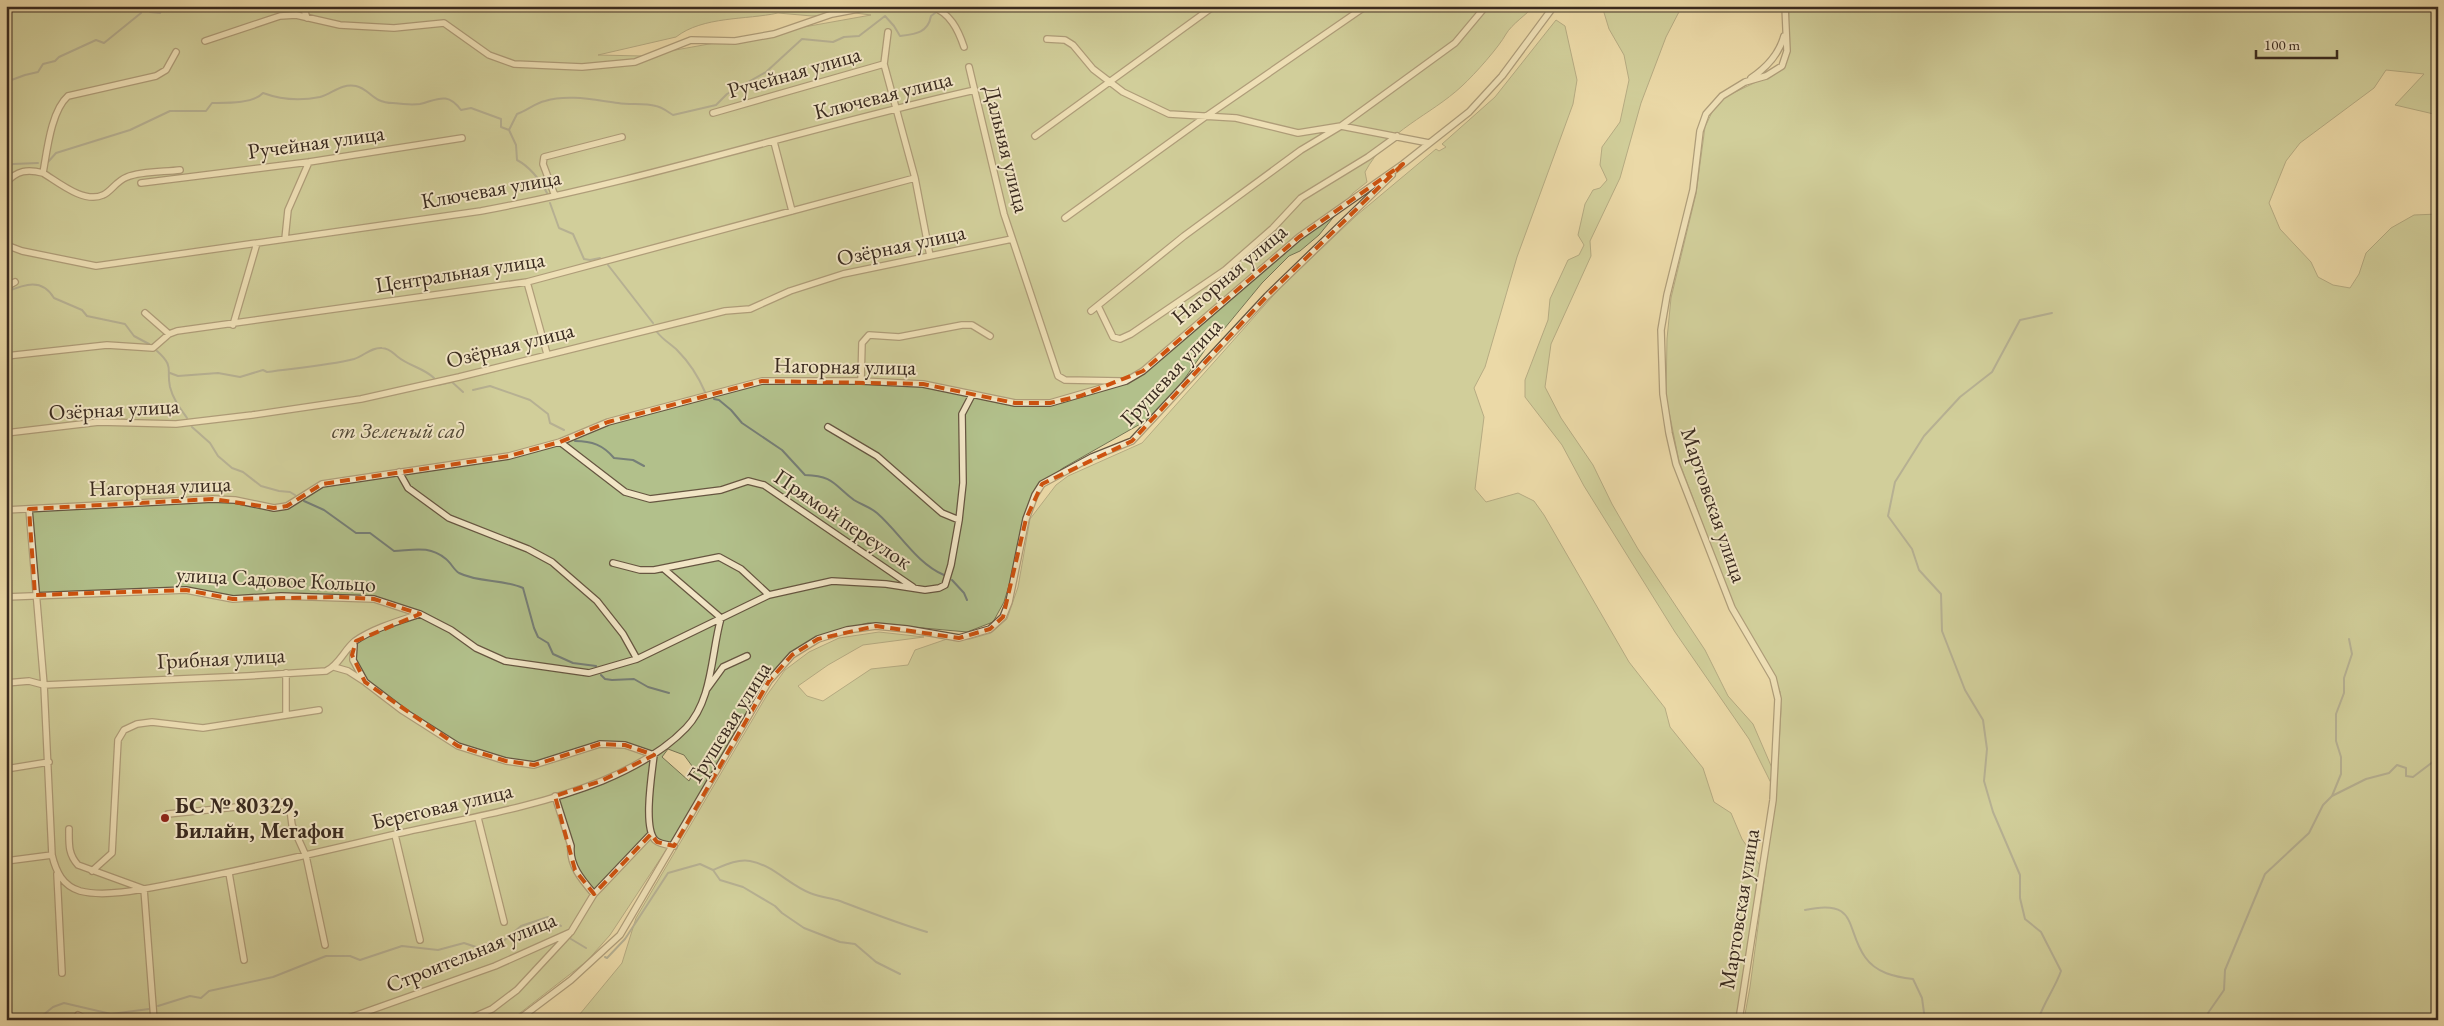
<svg xmlns="http://www.w3.org/2000/svg" width="2444" height="1026" font-family="'EB Garamond',serif">
<style>
.green{fill:#b2c08b;stroke:#767555;fill-rule:evenodd}
.lines{fill:none;stroke-linecap:round;stroke-linejoin:round}
.stream{stroke:#767f78;stroke-width:2}
.minor-casing{stroke:#665641;stroke-width:8}
.minor{stroke:#f2e6c6;stroke-width:5.5}
.marked{fill:none;stroke:#ce520f;stroke-width:4;stroke-dasharray:10 6;stroke-linejoin:round}
.poi-dot{fill:#8f2418;stroke:#f2e6c6;stroke-width:2}
.labels{text-anchor:middle;dominant-baseline:central;stroke-width:4;stroke-linejoin:round;paint-order:stroke}
.street-label{font-size:22px;fill:#392a1f;stroke:#f2e6c6}
.park-label{font-size:22px;font-style:italic;fill:#514835;stroke:#f2e6c6}
.poi-label{font-size:22px;font-weight:bold;fill:#392a1f;stroke:#f2e6c6;text-anchor:start}
</style>
<rect width="100%" height="100%" fill="#ebd9a7"/>
<filter id="stains"><feTurbulence type="fractalNoise" baseFrequency=".004" numOctaves="4"/><feColorMatrix values="0 0 0 0 .2 0 0 0 0 .09 0 0 0 0 .02 0 0 0 .5 -.17"/></filter>
<radialGradient id="worn" r=".72"><stop offset=".6" stop-color="#630" stop-opacity="0"/><stop offset="1" stop-color="#630" stop-opacity=".3"/></radialGradient>
<path class="green" d="M6 6H1534C1526 15 1512 24 1506 34 1499 47 1475 74 1462 86 1430 116 1388 129 1365 172L1367 182 1353 193 1319 235 1300 251 1289 256 1262 283 1224 329 1214 337 1178 388 1149 419 1063 468 1040 485 1024 517 1010 582 1004 602 993 622 967 632 868 623 824 634 794 650 765 680 672 841 610 935 587 961 511 1020H6ZM778 13 812 16 855 13 871 15 642 56 598 55 676 37C703 16 746 20 778 13ZM668 749 684 755 695 770 689 781 662 757Z
M1602 6H1682L1666 37 1641 103 1620 178 1590 241 1591 256 1551 344 1545 387 1561 418 1593 465 1612 504 1638 549 1705 650 1728 696 1753 724 1772 768 1771 783 1749 739 1675 632 1584 486 1562 445 1525 397V380L1548 320 1550 299 1568 260 1579 255 1584 245 1578 235 1585 204 1593 190 1600 188 1607 180 1600 165 1602 147 1620 122 1629 80 1624 55 1609 29Z
M1789 6H2438V115L2395 105 2424 74 2386 70 2374 88 2300 143 2286 161 2269 203 2280 229 2311 262 2318 277 2333 285 2350 288 2359 274 2366 253 2391 228 2414 215 2438 214V1020H1744L1750 987 1777 784 1781 709 1780 692 1774 674 1734 607 1679 461 1666 397 1667 339 1671 298 1696 194 1705 127 1714 108 1725 97 1779 71 1790 51 1788 34Z
M1556 20 1565 26 1577 80 1573 104 1517 257 1485 367 1474 388 1484 417 1475 489 1486 502 1518 493 1534 501 1544 515 1629 662 1665 708 1670 727 1703 768 1714 802 1731 813 1742 839 1761 867 1742 988 1735 1020H575L622 963 636 918 767 695 785 670 809 652 839 638 879 632 924 637 863 645 828 665 798 686 807 696 823 701 871 669 908 665 915 650 947 639H970L991 633 1007 619 1018 587 1030 519 1056 485 1068 476 1142 443 1280 288 1357 215 1436 149 1439 151 1446 147 1442 144 1495 97Z"/>
<g class="lines">
<path class="stream" d="M148 6 150 12 160 13 164 6
M985 6 1009 10 1022 6
M944 8 946 6
M6 82 25 75 38 72 43 64 55 61 59 57 96 40 104 43 141 13V6
M509 130 516 145 517 160C530 167 540 180 547 193
M48 162 56 153 130 130 170 111H206L212 103C226 103 253 104 263 93 282 100 300 101 320 97 332 94 341 83 356 86 370 89 372 103 393 103 401 104 412 105 420 104 437 100 447 91 461 110L471 108 501 119V127L509 130 517 114C527 111 535 103 545 101 568 94 594 100 618 103 630 105 644 103 656 106 662 107 668 112 673 115L716 105 727 94 766 72 802 39 833 42 844 37 859 36 885 16 894 26 900 36C915 34 928 33 931 16L935 13
M6 167 13 164 38 163
M550 203 559 228 573 234 584 259 590 260 600 258
M608 265 653 323
M6 292C25 284 42 278 54 298L82 310 87 316 125 324 134 336 149 344
M657 332C663 340 671 344 677 350 689 362 699 378 705 392
M157 351C175 367 166 369 170 387 173 399 180 408 187 418
M170 373 178 376 218 373 240 377 263 370 267 372C295 368 326 366 354 359 364 356 371 347 382 348 389 348 393 353 398 357 409 366 424 368 434 378
M438 385 452 382 463 392
M473 390 490 386 530 400 548 414 550 423 564 430
M714 399 719 400 731 410 742 423 782 450 805 475C834 476 833 484 854 500 862 505 870 507 877 513 900 533 916 563 944 575
M192 427 210 443 218 456 232 468 243 472 261 486 279 491 290 492 295 495
M575 441C592 441 603 445 614 458L633 460 644 466
M304 501 324 510 356 533H370L394 551C414 550 429 545 446 559 451 563 454 570 459 573 479 583 503 579 523 588L534 628 538 637 548 643 553 654 573 663 596 666
M952 580 964 593 967 600
M601 675 605 679 612 680 634 679 648 687 669 693
M2332 796 2366 779 2389 773 2397 765 2406 768V776L2413 777 2438 758
M713 870C725 865 737 859 750 861 773 865 789 885 810 893 820 897 830 898 840 901 869 912 897 923 927 932
M1805 910C1859 898 1845 929 1865 957 1876 973 1895 977 1913 979L1922 998 1925 1020
M571 939 586 948
M605 957 607 958 625 939 668 873 700 864 713 870 720 880 743 887 775 906 782 913 804 928 840 942 855 944 876 962 900 974
M158 1006 190 996 201 998 209 991 273 977 326 956H350L360 960 402 946 438 950 464 943 482 949H494L521 926 548 917 561 926
M37 1020 53 1007 64 1003 111 1014 149 1009
M2038 1020C2044 1002 2055 988 2061 971L2041 932 2025 919 2020 898V875L1993 812 1984 781 1987 749 1983 720 1965 690 1942 631 1941 594 1919 570 1912 549 1888 516 1895 482 1924 436 1960 397 1992 372 2020 320 2052 313
M2210 1020 2208 1013 2224 990 2225 970 2265 874 2309 833 2323 805 2332 796 2341 774V757L2336 741V714L2344 693V678L2352 654 2349 639"/>
<g class="minor-casing">
<path id="minor" d="M303 6 307 18
M931 6C950 13 958 29 964 47
M888 32 884 64 915 178 930 256
M1047 39 1065 40 1073 45 1093 69 1123 92 1169 114 1236 118 1298 133 1341 126 1429 143
M205 41 280 16 296 15 340 25 394 28 444 23 489 55 514 64 582 67 635 62 691 40 735 41 774 34 832 14 874 6
M969 67 1004 214 1058 376 1065 380 1121 381
M1751 78C1766 68 1779 54 1784 36
M713 113 884 64
M1035 136 1214 6
M774 142 792 211
M43 173C58 182 84 204 103 195 111 192 116 181 127 177 142 171 164 172 180 170
M6 183C17 170 28 169 43 173 47 151 51 111 68 96L156 76 166 70 176 52
M141 183 309 162 462 138
M555 196 543 164 544 157 622 137
M1065 218 1205 117 1366 6
M285 239 288 210 309 162
M6 245 22 251 96 266 481 211C648 180 809 127 975 90
M527 282 547 354
M6 287 15 282
M1098 306 1113 337 1120 339 1131 334 1225 270 1273 228 1301 198 1368 157 1397 136
M1091 311 1184 236 1301 150 1341 126 1455 43 1486 6
M145 313 169 334
M233 325 257 243
M6 356 107 345 153 348 169 334 177 331 527 282 915 178
M861 381 862 343 869 335 899 337 962 325H972L990 336
M828 427 877 456 942 513 959 520
M6 433 99 422 176 424 252 415 361 399 459 377 725 311 750 309 790 291 843 274 1012 239
M560 442 625 492 650 499 721 490 748 481 764 485 913 587
M399 472 408 488 449 518 528 549 552 562 597 601 623 634 637 659
M29 509 44 685 52 855
M6 510 213 499 235 500 274 508 287 506 322 484 509 456 560 442 608 422 762 381H861L923 384 1015 403H1050L1126 381 1143 371 1299 237 1403 164 1469 112 1502 76 1554 6
M613 563 640 570H654L719 557 741 569 769 595
M6 597 186 590 233 599 281 596 374 599 420 614 451 630 476 648 505 661 589 673 637 659 769 595 832 581 886 584 925 590 939 588 945 585 951 565 959 520 963 483 962 414 972 395
M354 645 353 660 364 680
M334 667 348 671 365 682 403 711 458 746 506 761 534 765 600 744 625 745 654 755C652 773 643 827 655 840 659 844 668 845 674 846
M286 673V715
M6 683 29 681 44 685 247 676 326 671C339 665 344 650 355 641 374 628 399 621 420 614
M707 689 723 667 747 656
M6 769 49 762
M555 796 571 846C569 865 582 880 594 894
M168 814 286 802 290 809 292 825 306 856 325 945
M478 818 504 922
M69 829C69 844 68 854 78 865L144 889 154 1020
M395 835 420 940
M6 861 52 855C56 872 63 886 80 891 107 898 149 888 176 883 248 869 320 852 392 835 462 819 534 808 602 781 633 768 663 752 686 728 713 700 711 653 721 618L664 569
M92 871 112 853 118 740 124 730 137 724 152 722 203 728 319 710
M229 873 244 960
M57 874 62 973
M78 1015 87 1020
M343 1020 495 966 571 932 594 894 651 834
M467 1020 492 1009 517 990 569 934
M518 1020 571 980 620 935 769 681 792 655 818 639 847 630 876 626 907 629 959 638 990 629 1003 617 1009 602 1026 519 1035 495 1042 484 1092 457 1132 441 1267 296 1392 175
M1739 1020 1773 800 1778 699 1773 678 1732 608 1676 464 1669 433 1663 394 1661 330 1667 295 1693 190 1700 131 1706 114 1722 96 1745 82 1766 76 1782 66 1787 51 1785 6"/>
</g>
<use href="#minor" class="minor"/>
</g>
<path d="M0 0H2444V1026H0ZM1403 164 1267 296 1132 441 1042 484 1026 519 1003 617 990 629 959 638 876 626 818 639 792 655 769 681 674 846 657 842 651 834 594 894 575 870 555 796 601 781 654 755 625 745 600 744 534 765 506 761 458 746 365 682 352 655 356 641 420 614 374 599 339 597 233 599 186 590 35 595 29 509 213 499 274 508 287 506 322 484 509 456 560 442 608 422 762 381 923 384 1015 403H1050L1080 396 1143 371 1299 237Z" fill="#ebd9a7" fill-opacity=".55" fill-rule="evenodd"/>
<path class="marked" d="M1403 164 1267 296 1132 441 1042 484 1026 519 1003 617 990 629 959 638 876 626 818 639 792 655 769 681 674 846 657 842 651 834 594 894 575 870 555 796 601 781 654 755 625 745 600 744 534 765 506 761 458 746 365 682 352 655 356 641 420 614 374 599 339 597 233 599 186 590 35 595 29 509 213 499 274 508 287 506 322 484 509 456 560 442 608 422 762 381 923 384 1015 403H1050L1080 396 1143 371 1299 237Z"/>
<circle class="poi-dot" cx="165" cy="818" r="5"/>
<g class="labels">
<g class="street-label">
<text transform="translate(794 72) rotate(-16)">Ручейная улица</text>
<text transform="translate(883 95) rotate(-14)">Ключевая улица</text>
<text transform="translate(316 142) rotate(-8)">Ручейная улица</text>
<text transform="translate(1007 149) rotate(76)">Дальняя улица</text>
<text transform="translate(491 189) rotate(-10)">Ключевая улица</text>
<text transform="translate(901 245) rotate(-12)">Озёрная улица</text>
<text transform="translate(460 272) rotate(-9)">Центральная улица</text>
<text transform="translate(1229 274) rotate(-40)">Нагорная улица</text>
<text transform="translate(510 345) rotate(-14)">Озёрная улица</text>
<text transform="translate(845 366) rotate(1)">Нагорная улица</text>
<text transform="translate(1171 372) rotate(-47)">Грушевая улица</text>
<text transform="translate(114 409) rotate(-3)">Озёрная улица</text>
<text transform="translate(160 486) rotate(-2)">Нагорная улица</text>
<text transform="translate(1714 505) rotate(71)">Мартовская улица</text>
<text transform="translate(843 519) rotate(34)">Прямой переулок</text>
<text transform="translate(276 579) rotate(3)">улица Садовое Кольцо</text>
<text transform="translate(221 658) rotate(-3)">Грибная улица</text>
<text transform="translate(729 722) rotate(-58)">Грушевая улица</text>
<text transform="translate(442 806) rotate(-13)">Береговая улица</text>
<text transform="translate(1739 909) rotate(-81)">Мартовская улица</text>
<text transform="translate(471 952) rotate(-22)">Строительная улица</text>
</g>
<g class="park-label">
<text x="398" y="430">ст Зеленый сад</text>
</g>
<g class="poi-label">
<text x="175" y="805">БС № 80329,<tspan x="175" dy="25">Билайн, Мегафон</tspan></text>
</g>
</g>
<rect width="2444" height="1026" fill="none" stroke="#ebd9a7" stroke-width="25"/>
<rect x="8" y="8" width="2429" height="1011" fill="none" stroke="#392a1f" stroke-width="2.5"/>
<rect x="12" y="12" width="2419" height="1001" fill="none" stroke="#392a1f"/>
<path d="M2256 50v8h81v-8" fill="none" stroke="#392a1f" stroke-width="2.5"/>
<text x="2264" y="50" font-size="15" fill="#392a1f" stroke="#f2e6c6" stroke-width="4" paint-order="stroke">100 m</text>
<rect width="100%" height="100%" filter="url(#stains)"/>
<rect width="100%" height="100%" fill="url(#worn)"/>
</svg>
